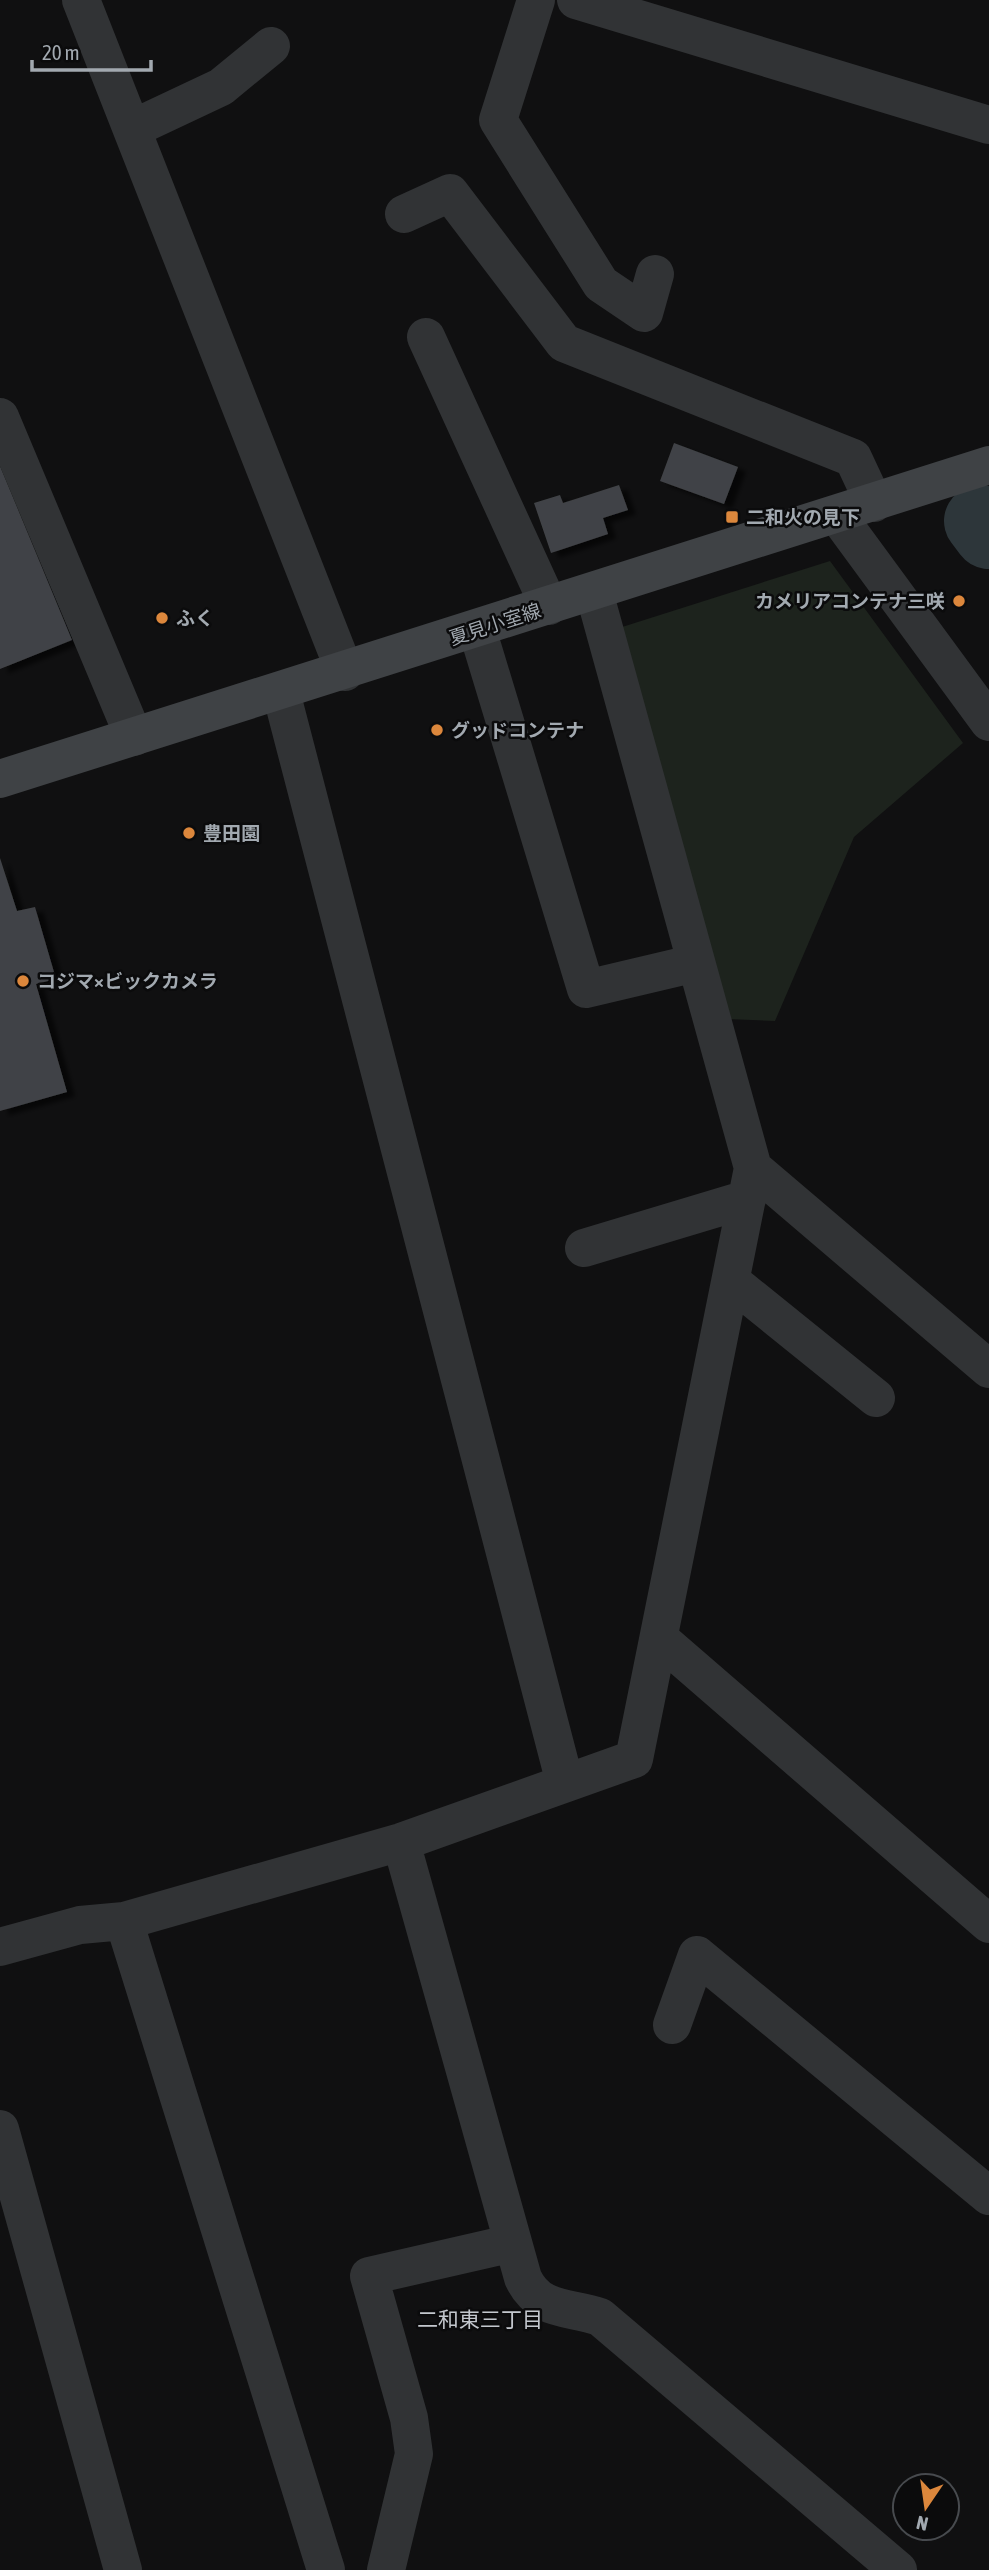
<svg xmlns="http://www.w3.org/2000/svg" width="989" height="2570" font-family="'Asap Condensed','Noto Sans JP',sans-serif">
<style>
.green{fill:#1d231d}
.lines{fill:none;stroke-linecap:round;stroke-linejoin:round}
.river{stroke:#2d363a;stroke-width:72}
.building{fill:#414346;filter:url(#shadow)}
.street{stroke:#313335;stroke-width:38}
.secondary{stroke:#3f4245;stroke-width:38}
.poi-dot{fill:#dc873c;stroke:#0b0b0c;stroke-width:2.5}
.labels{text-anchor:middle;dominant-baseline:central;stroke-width:5;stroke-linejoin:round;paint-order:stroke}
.poi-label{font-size:19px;font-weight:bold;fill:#a2a9b0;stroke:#0b0b0c;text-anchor:start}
.street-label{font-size:19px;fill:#a2a9b0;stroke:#0b0b0c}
.neighbourhood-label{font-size:21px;fill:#c3c7cd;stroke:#0b0b0c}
</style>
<defs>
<filter id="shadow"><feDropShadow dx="8" dy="4.5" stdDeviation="2" flood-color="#0009"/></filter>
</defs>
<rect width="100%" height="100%" fill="#101011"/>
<path class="green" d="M830 561 963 743 854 837 775 1021 728 1019 619 628Z"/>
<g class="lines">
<path class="river" d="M980 521 989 533"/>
</g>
<path class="building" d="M674 443 738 467 724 504 660 481Z
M0 466 72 640 0 669Z
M619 485 628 510 603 518 608 534 551 553 534 503 560 495 563 503Z
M0 858 17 911 35 907 56 979 36 984 67 1092 0 1111Z"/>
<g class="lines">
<path class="street" d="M81 0 345 672
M536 0 498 120 601 284 644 313 655 274
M576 0 989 125
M134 128 221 87 271 46
M404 214 450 193 564 343 853 458 874 503
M426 337 549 606
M0 417 134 737
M837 515 989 722
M477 629 586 989 696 963
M281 692 565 1783
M753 1168 989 1369
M584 1248 747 1199
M731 1281 876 1398
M660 1639 989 1924
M401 1842 523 2278C539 2312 568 2306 600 2317L898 2570
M124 1921 326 2570
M0 1947 80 1925 124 1921 401 1842 634 1759 753 1168 594 592
M672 2025 697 1955 989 2196
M0 2129 123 2570
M386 2570 414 2454 409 2418 369 2276 513 2243"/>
<path class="secondary" d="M0 779 989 465"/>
</g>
<g class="poi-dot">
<rect x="725" y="510" width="14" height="14" rx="3.5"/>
<circle cx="959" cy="601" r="7"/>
<circle cx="162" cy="618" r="7"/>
<circle cx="437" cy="730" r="7"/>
<circle cx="189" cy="833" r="7"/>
<circle cx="23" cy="981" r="7"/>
</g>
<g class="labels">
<g class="poi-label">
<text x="746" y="517">二和火の見下</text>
<text x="945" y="601" text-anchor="end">カメリアコンテナ三咲</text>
<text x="176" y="618">ふく</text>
<text x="451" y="730">グッドコンテナ</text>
<text x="203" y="833">豊田園</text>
<text x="37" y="981">コジマ×ビックカメラ</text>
</g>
<g class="street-label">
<text transform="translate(495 624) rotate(-18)">夏見小室線</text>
</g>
<g class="neighbourhood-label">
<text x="480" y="2319">二和東三丁目</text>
</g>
</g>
<g transform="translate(926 2507) rotate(193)"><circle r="33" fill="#0b0b0c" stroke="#474a4e" stroke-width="2"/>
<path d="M0-5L12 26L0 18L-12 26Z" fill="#dc873c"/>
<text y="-10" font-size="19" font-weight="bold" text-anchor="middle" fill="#a2a9b0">N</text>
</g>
<path d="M32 60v10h119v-10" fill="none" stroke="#a2a9b0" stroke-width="3.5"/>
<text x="42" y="60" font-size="21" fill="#a2a9b0" stroke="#0b0b0c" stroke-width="5" paint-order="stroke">20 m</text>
</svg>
